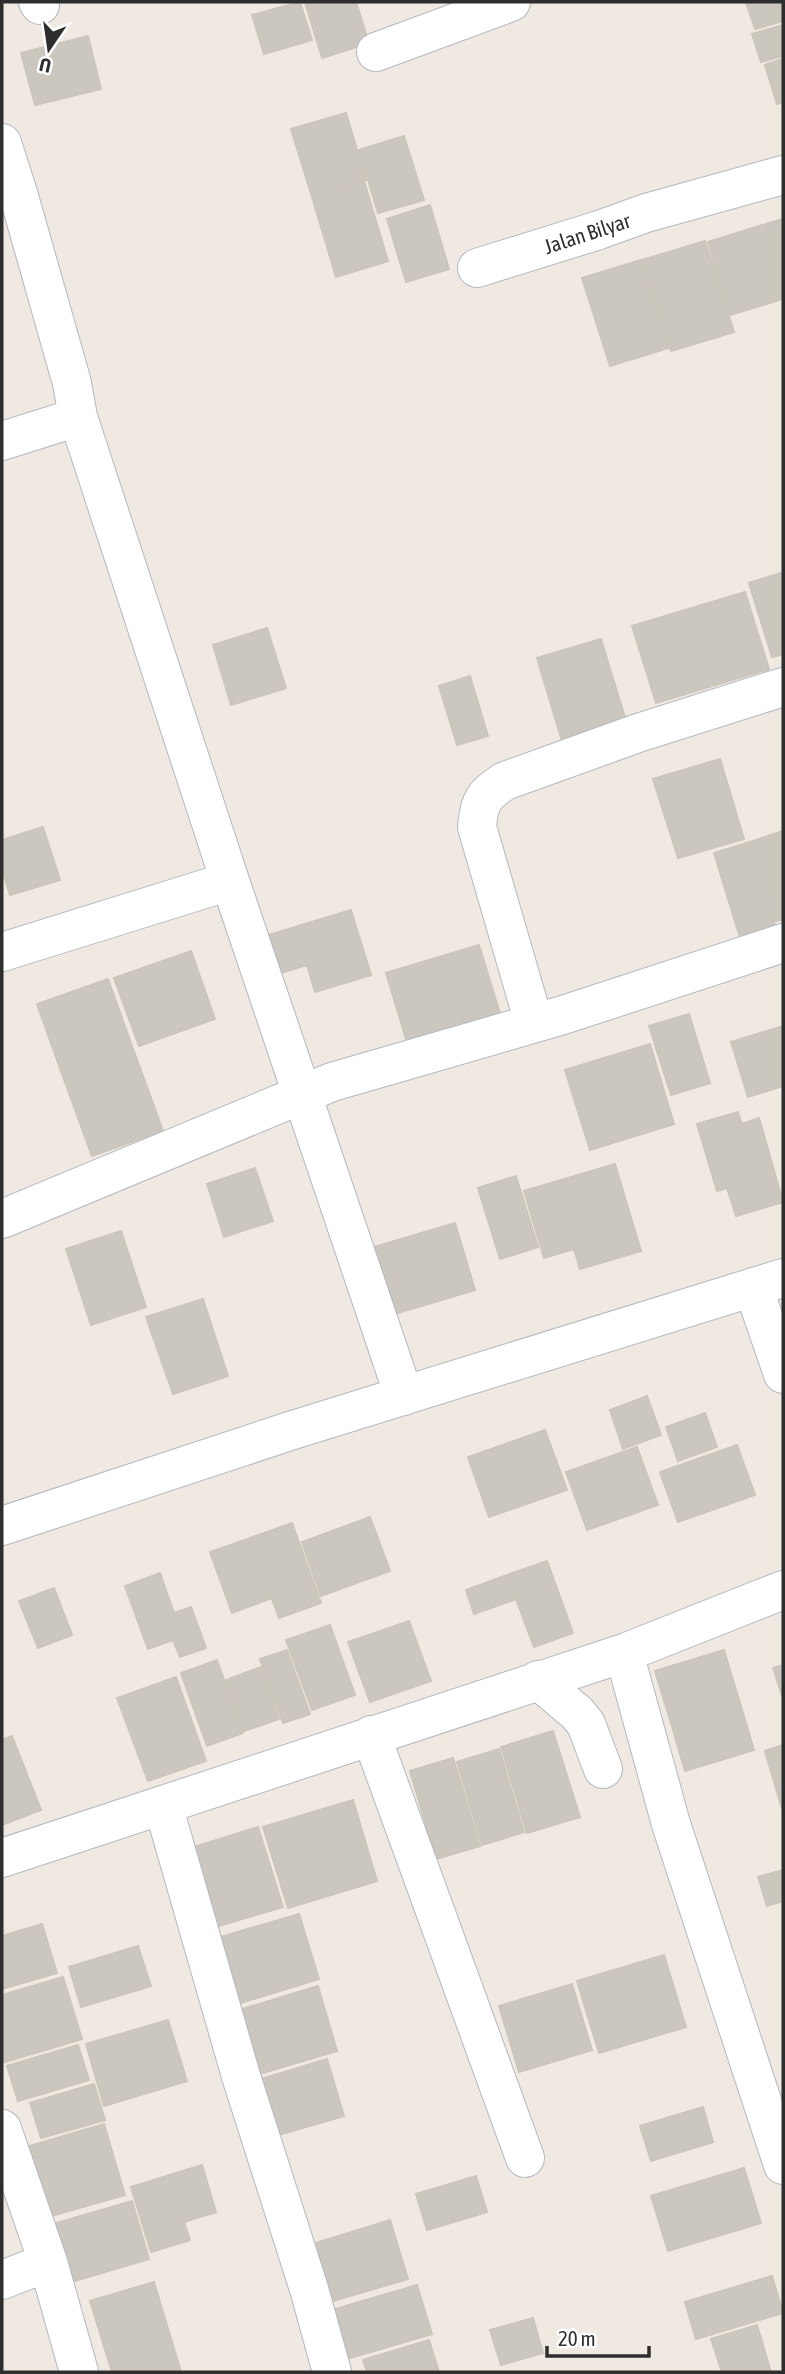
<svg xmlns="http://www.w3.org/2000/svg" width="785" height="2374" font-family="'Asap Condensed',sans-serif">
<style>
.building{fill:#cbc7bf;stroke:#cbc5ba;stroke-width:2}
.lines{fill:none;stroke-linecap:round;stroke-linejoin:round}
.minor-casing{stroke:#b4b7c1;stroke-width:40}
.minor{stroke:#fff;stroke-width:38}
.labels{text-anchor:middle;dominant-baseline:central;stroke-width:5;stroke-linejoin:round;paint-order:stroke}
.street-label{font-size:21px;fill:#2e2e2e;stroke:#fff}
</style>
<rect width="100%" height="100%" fill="#efe9e1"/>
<path class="building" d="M300 2 312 40 264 54 252 15Z
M305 2H356L369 43 322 58Z
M746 2H783V21L755 29Z
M783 25V56L761 62 752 34Z
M88 36 101 89 35 105 21 53Z
M783 59V102L777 104 765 65Z
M346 113 366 180 312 197 291 129Z
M404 136 424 200 378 213 359 150Z
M364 181 388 261 336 277 312 197Z
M430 205 449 269 406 282 387 219Z
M782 219 783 299 730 315 708 242Z
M705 241 734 332 671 351 642 260Z
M641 260 668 348 610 366 582 278Z
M783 572V654L772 657 749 583Z
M745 592 769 669 656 703 632 626Z
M267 628 286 688 231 705 213 645Z
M601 639 626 721 562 741 537 658Z
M470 676 488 736 457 745 439 686Z
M720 759 744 839 678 858 653 779Z
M43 827 60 880 10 895 2 869V840Z
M783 831V919L774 922 750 842Z
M750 842 777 933 742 944 714 853Z
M351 910 371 975 315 992 307 965 281 973 269 935Z
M479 945 502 1020 409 1049 386 973Z
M191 951 215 1019 139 1046 114 978Z
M108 979 132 1046 61 1071 37 1004Z
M689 1014 710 1083 671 1095 649 1026Z
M783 1026V1086L748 1097 731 1042Z
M650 1044 674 1124 590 1150 565 1070Z
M132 1046 163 1131 92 1156 61 1071Z
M738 1112 742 1124 759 1118 783 1202 736 1216 727 1188 717 1191 697 1124Z
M615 1164 641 1251 580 1269 574 1249 544 1258 524 1191Z
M255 1168 273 1221 224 1237 207 1184Z
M516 1176 538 1247 500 1259 478 1188Z
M455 1223 475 1290 391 1315 371 1248Z
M121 1231 146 1307 91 1325 66 1249Z
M203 1299 228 1376 173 1394 146 1317Z
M647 1396 661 1435 623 1449 610 1410Z
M705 1413 717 1447 678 1461 666 1427Z
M545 1430 567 1490 489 1517 468 1457Z
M737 1445 755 1495 678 1522 660 1472Z
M637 1447 658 1505 587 1530 566 1472Z
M370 1517 390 1571 321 1596 302 1542Z
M292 1523 321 1603 279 1618 250 1538Z
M250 1538 272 1598 232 1613 210 1552Z
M547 1561 573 1633 534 1647 507 1575Z
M160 1573 174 1613 191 1607 206 1648 180 1657 173 1640 148 1649 125 1586Z
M507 1575 516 1599 474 1614 466 1590Z
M54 1588 72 1635 38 1648 19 1601Z
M409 1621 431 1681 370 1702 348 1642Z
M330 1625 355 1695 312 1710 286 1640Z
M287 1650 310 1714 283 1723 260 1659Z
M724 1650 740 1703 671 1723 655 1671Z
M217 1660 243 1733 207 1746 181 1673Z
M783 1665V1699L773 1668Z
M261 1667 279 1719 244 1731 226 1680Z
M176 1677 206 1761 148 1781 117 1698Z
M740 1703 754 1750 685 1771 671 1723Z
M553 1731 580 1817 527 1833 501 1747Z
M12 1736 41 1810 2 1825V1740Z
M783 1745V1812L765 1751Z
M499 1749 524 1832 482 1845 457 1762Z
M453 1758 480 1846 436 1859 410 1771Z
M353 1800 377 1881 288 1908 263 1827Z
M258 1827 283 1907 212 1928 188 1849Z
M783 1870V1901L767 1906 758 1877Z
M299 1914 319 1979 234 2005 214 1939Z
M42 1924 57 1973 2 1989V1936Z
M138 1946 151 1986 81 2007 69 1967Z
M664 1955 686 2027 599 2053 577 1981Z
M63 1977 82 2039 2 2063V1995Z
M572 1984 592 2050 519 2072 499 2006Z
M318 1986 337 2051 259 2074 239 2010Z
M168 2020 187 2081 104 2106 86 2044Z
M78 2045 89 2080 18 2101 7 2066Z
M327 2059 344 2116 275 2136 258 2080Z
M94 2084 105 2120 41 2138 30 2103Z
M703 2107 713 2142 651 2161 640 2126Z
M104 2124 125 2195 51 2216 30 2146Z
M202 2165 216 2212 184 2222 190 2240 151 2252 131 2187Z
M744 2168 761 2223 668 2251 651 2196Z
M476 2176 487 2212 427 2230 416 2194Z
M132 2201 149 2259 68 2283 50 2225Z
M390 2220 408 2279 330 2302 313 2244Z
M772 2276 783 2313 696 2339 685 2302Z
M154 2282 181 2372H112L90 2301Z
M417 2285 432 2334 347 2359 332 2310Z
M533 2318 543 2353 501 2365 490 2330Z
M757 2325 771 2372H722L711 2339Z
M429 2340 439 2372H367L363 2360Z"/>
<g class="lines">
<g class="minor-casing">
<path id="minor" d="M38 2 40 5
M376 52 511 2
M2 143 18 193 72 383 78 417 2 441
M477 268 599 230 646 213 783 175
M78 417 230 881
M2 952 230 881 404 1396
M534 1023 477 827C479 801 484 794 505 781L638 733 783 687
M2 1219 332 1082 563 1015 783 943
M753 1287 783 1374
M2 1526 293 1430 783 1278
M624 1653 671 1824 783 2165
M538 1680 577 1713 586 1724 603 1769
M371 1735 525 2158
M163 1805 241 2076 309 2289 332 2372
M2 1858 624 1653 783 1590
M2 2129 48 2262 79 2372
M2 2280 48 2262"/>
</g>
<use href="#minor" class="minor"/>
</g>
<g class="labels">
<g class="street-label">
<text transform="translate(587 233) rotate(-18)">Jalan Bilyar</text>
</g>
</g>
<rect width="785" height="2374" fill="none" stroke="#2e2e2e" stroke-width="7"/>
<g transform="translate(49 49) rotate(193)" stroke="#ffffff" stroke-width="5" paint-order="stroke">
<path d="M0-5L12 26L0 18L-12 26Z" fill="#2e2e2e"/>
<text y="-10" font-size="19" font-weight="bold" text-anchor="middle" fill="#2e2e2e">U</text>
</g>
<path d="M547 2346v10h102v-10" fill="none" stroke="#2e2e2e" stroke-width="3.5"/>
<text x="558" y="2346" font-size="21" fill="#2e2e2e" stroke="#ffffff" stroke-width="5" paint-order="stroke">20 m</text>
</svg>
